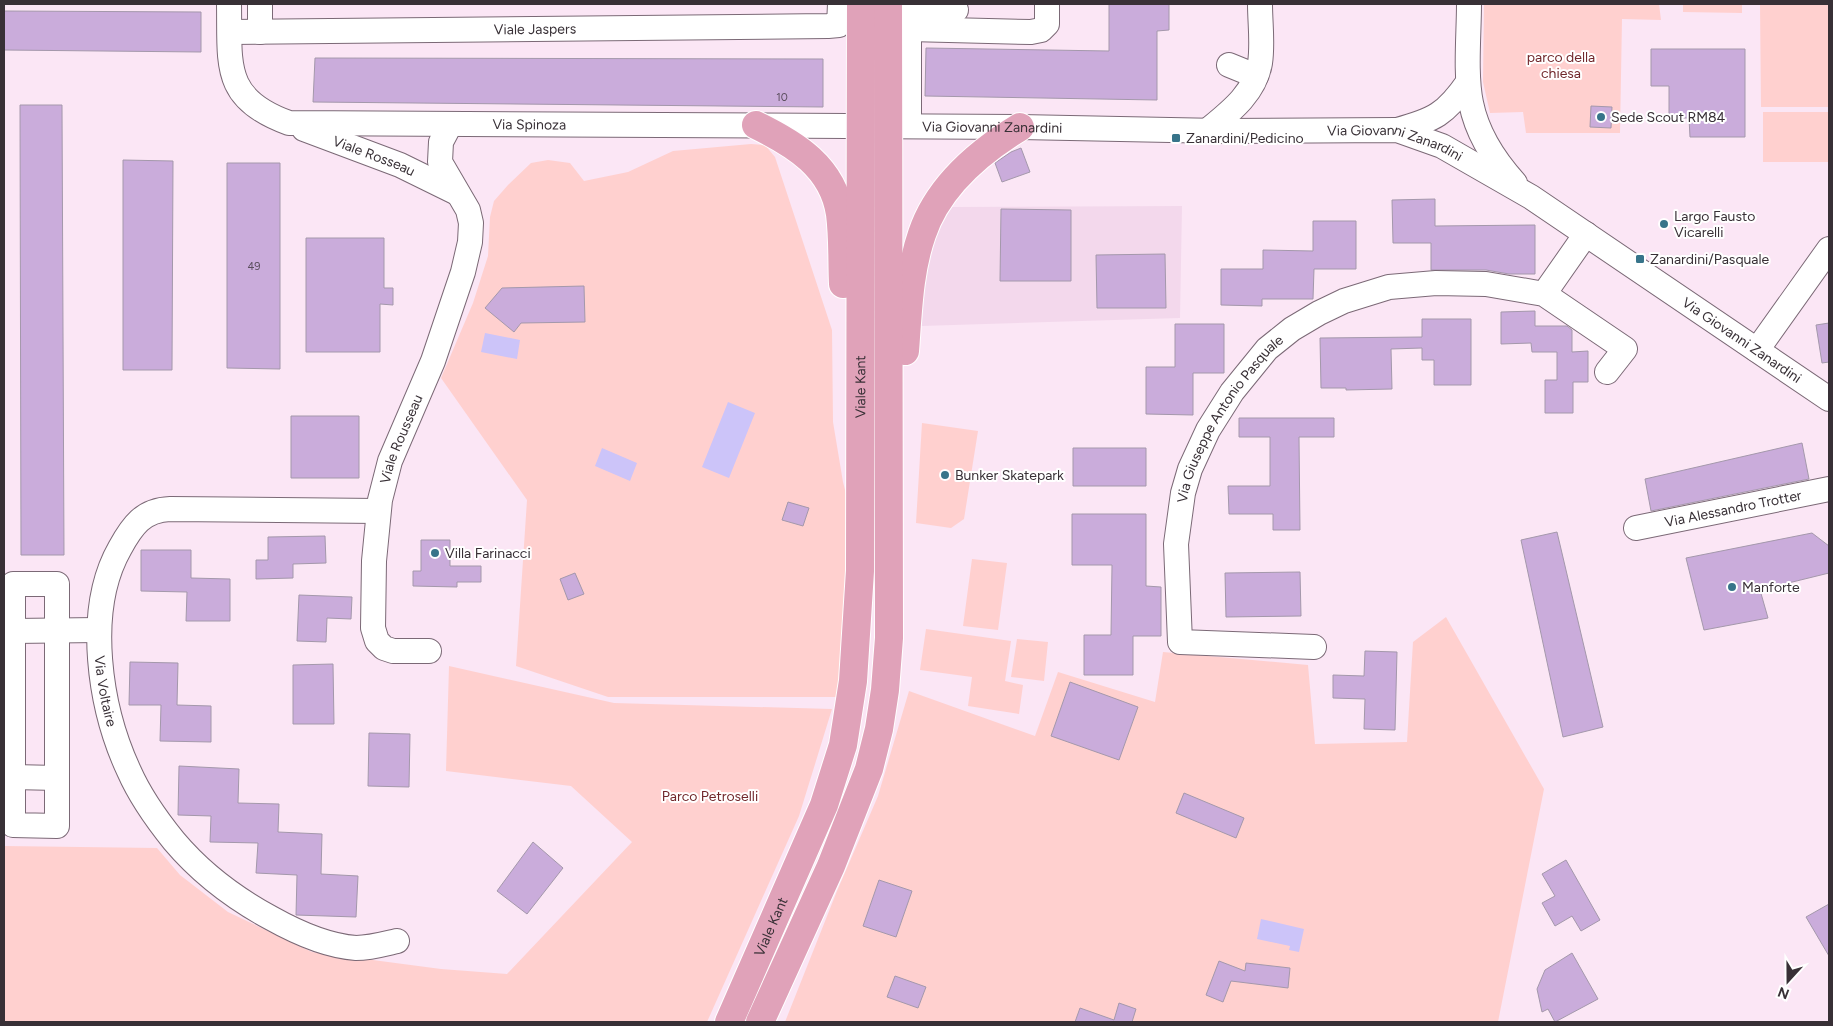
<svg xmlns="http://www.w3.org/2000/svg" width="1833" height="1026" font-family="Figtree,sans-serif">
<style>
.built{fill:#f3d8ec}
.green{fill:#ffd0cf}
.water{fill:#ccc4f9}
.building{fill:#caacdb;stroke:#a498ab}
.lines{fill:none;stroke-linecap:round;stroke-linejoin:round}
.minor-casing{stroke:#7b6976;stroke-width:26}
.major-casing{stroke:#fff;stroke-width:30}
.minor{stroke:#fff;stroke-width:24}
.major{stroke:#e0a2b9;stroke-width:28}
.poi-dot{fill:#37748a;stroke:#fff;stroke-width:2}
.labels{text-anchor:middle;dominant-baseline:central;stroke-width:4;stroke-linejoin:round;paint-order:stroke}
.number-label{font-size:11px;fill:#5c4f5f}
.street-label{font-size:14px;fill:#383036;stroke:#fff}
.park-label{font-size:14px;fill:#71282c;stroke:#fff}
.poi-label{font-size:14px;fill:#383036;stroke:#fff;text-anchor:start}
</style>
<rect width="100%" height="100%" fill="#fbe6f5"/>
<path class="built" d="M1182 206 1180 318 921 326 922 283 931 247 940 225 952 207Z"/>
<path class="green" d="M1484 4H1659L1661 20 1622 19 1620 133H1526L1523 112 1490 113 1483 82Z
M1683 4H1742V13L1683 12Z
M1760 4H1829V107H1761Z
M1763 112H1829V162H1763Z
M751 144 765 145 775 157 832 330 833 422 843 482 852 517 840 697H608L516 666 527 500 441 378 473 303 488 256 490 217 494 201 508 185 531 163 548 160 570 163 584 181 628 172 673 151Z
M922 423 978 431 964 519 951 528 916 523Z
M972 559 1007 563 998 630 963 626Z
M1446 617 1544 789 1498 1022H785L837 891 878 796 909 691 1035 736 1058 672 1155 702 1163 652 1308 665 1315 744 1407 742 1413 642Z
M926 629 1011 641 1005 681 1023 685 1019 714 968 706 972 677 920 670Z
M1017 639 1048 642 1044 681 1011 677Z
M449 666 614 703 832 709 799 816 707 1022H4V846L157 848 180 875 228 912 312 952 441 969 507 974 632 842 571 786 446 771Z"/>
<path class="water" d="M485 333 520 340 517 359 481 352Z
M728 402 755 413 729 478 702 467Z
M602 448 637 463 630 481 595 466Z
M1261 919 1304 929 1299 952 1289 950 1290 946 1257 939Z"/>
<path class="building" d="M1109 4H1169V30L1157 31V100L925 96 926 48 1109 51Z
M4 11 201 12V52L4 50Z
M1651 49H1745V137H1690L1689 118H1669V86H1651Z
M315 58 823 59V107L313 102Z
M20 105H62L64 555H21Z
M1591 106 1612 107 1611 128 1590 127Z
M1021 148 1030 172 1002 182 995 163 1011 152Z
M123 160 173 161 172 370H123Z
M227 163H280V369L227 368Z
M1435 199V226L1535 225V274H1509L1486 270H1431V243H1393L1392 200Z
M1001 209 1071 210V281H1000Z
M1313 221H1356V269H1314L1313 299H1262V306L1221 305V269H1263V250L1313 251Z
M306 238H384V288H393V305L380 304V352H306Z
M1165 254 1166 308H1097L1096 255Z
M584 286 585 322 521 323 514 332 485 308 502 288Z
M1535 311V326H1567L1572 330V352L1588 351V382H1573V413H1545V380H1557V352H1532L1531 343 1501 344V312Z
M1422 319H1471V385H1434V360H1422V348L1391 349 1392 389 1346 390V388H1321L1320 338 1422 337Z
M1829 323V362L1822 363 1816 325Z
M1175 324H1224V373H1193V415L1146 414V367H1175Z
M291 416H359V478H291Z
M1239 418H1334V437H1299L1300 530H1273V514H1229L1228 486H1270V437H1239Z
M1802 443 1809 479 1651 511 1645 479Z
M1073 448H1146V486H1073Z
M788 502 809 508 803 526 782 520Z
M1072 514H1146V586L1161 587V636H1133V675H1084V635H1111L1112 565H1072Z
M1557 532 1603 727 1563 737 1521 540Z
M1812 533 1829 546V573L1760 590 1768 618 1704 630 1686 558Z
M325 536 326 563 293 564V578L256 579V560H268V537Z
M421 540H450V566H481V582H457V587L413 586V571H421Z
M141 550H191V578L230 579V621H186L187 592 141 591Z
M1300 572 1301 616 1226 617 1225 573Z
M575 573 584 594 568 600 560 579Z
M299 595 352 597 351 619 327 618 326 642 297 641Z
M1365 651 1397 652 1395 730 1364 729 1365 699 1333 698V675L1364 676Z
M130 662 178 663 177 705 211 706V742L160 741 161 705H129Z
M333 664 334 724H293V665Z
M1070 682 1138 707 1119 760 1051 736Z
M369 733 410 734 409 787 368 786Z
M179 766 239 769 238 803 279 804 278 832 322 834 321 874 358 876 356 917 296 915 297 875 256 873 258 843 210 842 211 816 178 815Z
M1184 793 1244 818 1236 838 1176 813Z
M533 842 563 868 527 914 497 891Z
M1566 860 1600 920 1581 931 1572 916 1555 926 1542 903 1555 896 1542 874Z
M879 880 912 891 896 937 863 926Z
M1829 904V956L1806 917Z
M1572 953 1598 999 1555 1022 1548 1009 1542 1012 1537 989 1545 970Z
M1219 961 1245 971 1246 963 1290 968 1288 988 1231 981 1223 1002 1206 995Z
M895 976 926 987 918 1008 887 997Z
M1119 1003 1136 1009 1132 1022H1075L1080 1008 1114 1020Z"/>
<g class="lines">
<g class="minor-casing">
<g id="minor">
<path id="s1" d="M229 4C230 65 222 99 289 123L1020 127 1220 131 1397 130 1442 146 1531 197 1829 399"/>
<path d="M260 4V32"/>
<path d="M1469 4C1469 34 1465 74 1471 103 1477 133 1495 161 1515 183"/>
<path d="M909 10H956"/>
<path d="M909 29 1031 32 1041 30 1047 24V4"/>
<path id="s2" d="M230 32 828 26 839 25 840 4"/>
<path d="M1229 65 1256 76"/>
<path d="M909 126V4"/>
<path id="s3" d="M304 129 400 165 457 193"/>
<path d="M1208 130C1230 112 1255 93 1260 63 1263 44 1260 23 1260 4"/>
<path d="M1397 130C1434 120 1446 114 1468 82"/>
<path d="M1544 294 1586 234"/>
<path d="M1757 350 1829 249"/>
<path id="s4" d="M378 511 170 509C143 510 132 526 120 548 84 611 100 709 129 771 140 796 157 820 174 841 201 873 234 898 271 918 296 932 327 946 356 948 370 948 384 944 397 941"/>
<path id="s5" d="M1636 528 1829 489"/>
<path d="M13 584H57V826L13 825Z"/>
<path d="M13 631 99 630"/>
<path id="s6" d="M1314 647 1180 642 1176 544 1183 493 1190 469 1208 430 1232 392 1267 349 1292 329 1319 313 1344 301 1389 287 1436 283 1486 284 1544 294 1625 349 1607 372"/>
<path id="s7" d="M429 651H393L384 648 377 641 373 628 374 561 380 500 390 461 433 361 463 272 470 242 471 223 468 210 440 162 441 142 450 125"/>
<path d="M13 777 57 778"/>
</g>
</g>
<g class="major-casing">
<g id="major">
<path d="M756 125C795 144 833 167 840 214 843 237 842 261 843 284"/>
<path d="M905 351C908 312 909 271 922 234 938 186 979 152 1020 127"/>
<path id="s8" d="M729 1022 824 805 843 745 853 681 860 571 861 4"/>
<path d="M760 1022 831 866 869 769 879 729 885 690 889 638 888 4"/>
</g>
</g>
<use href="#minor" class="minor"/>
<use href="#major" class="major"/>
</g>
<g class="poi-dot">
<circle cx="1601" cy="117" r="5"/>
<rect x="1171" y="133" width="10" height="10" rx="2.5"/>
<circle cx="1664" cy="224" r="5"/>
<rect x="1635" y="254" width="10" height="10" rx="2.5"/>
<circle cx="945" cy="475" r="5"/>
<circle cx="435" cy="553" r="5"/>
<circle cx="1732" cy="587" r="5"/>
</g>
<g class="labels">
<g class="number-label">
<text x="782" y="97">10</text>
<text x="254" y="266">49</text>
</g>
<g class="street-label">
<text stroke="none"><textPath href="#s2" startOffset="305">Viale Jaspers</textPath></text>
<text stroke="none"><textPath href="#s1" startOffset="388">Via Spinoza</textPath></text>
<text stroke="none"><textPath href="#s1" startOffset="851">Via Giovanni Zanardini</textPath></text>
<text stroke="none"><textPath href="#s1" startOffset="1256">Via Giovanni Zanardini</textPath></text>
<text stroke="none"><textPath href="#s3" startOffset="75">Viale Rosseau</textPath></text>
<text stroke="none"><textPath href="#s1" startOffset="1661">Via Giovanni Zanardini</textPath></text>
<text stroke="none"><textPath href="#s8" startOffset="659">Viale Kant</textPath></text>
<text stroke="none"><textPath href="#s6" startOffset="372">Via Giuseppe Antonio Pasquale</textPath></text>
<text stroke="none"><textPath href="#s7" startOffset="262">Viale Rousseau</textPath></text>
<text stroke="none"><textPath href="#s5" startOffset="99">Via Alessandro Trotter</textPath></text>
<text stroke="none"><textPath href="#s4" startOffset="422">Via Voltaire</textPath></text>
<text stroke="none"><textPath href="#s8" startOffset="104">Viale Kant</textPath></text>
</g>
<g class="park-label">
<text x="1561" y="57">parco della<tspan x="1561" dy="16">chiesa</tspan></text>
<text x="710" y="796">Parco Petroselli</text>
</g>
<g class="poi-label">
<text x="1611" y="117">Sede Scout RM84</text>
<text x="1186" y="138">Zanardini/Pedicino</text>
<text x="1674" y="216">Largo Fausto<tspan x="1674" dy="16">Vicarelli</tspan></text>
<text x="1650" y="259">Zanardini/Pasquale</text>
<text x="955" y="475">Bunker Skatepark</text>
<text x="445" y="553">Villa Farinacci</text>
<text x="1742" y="587">Manforte</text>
</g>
</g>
<rect width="1833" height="1026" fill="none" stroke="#383036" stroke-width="10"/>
<g transform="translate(1788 981) rotate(201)" stroke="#ffffff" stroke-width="4" paint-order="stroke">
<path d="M0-4L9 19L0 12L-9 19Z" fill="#383036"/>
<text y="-8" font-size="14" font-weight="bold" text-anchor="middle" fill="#383036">N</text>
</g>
</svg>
